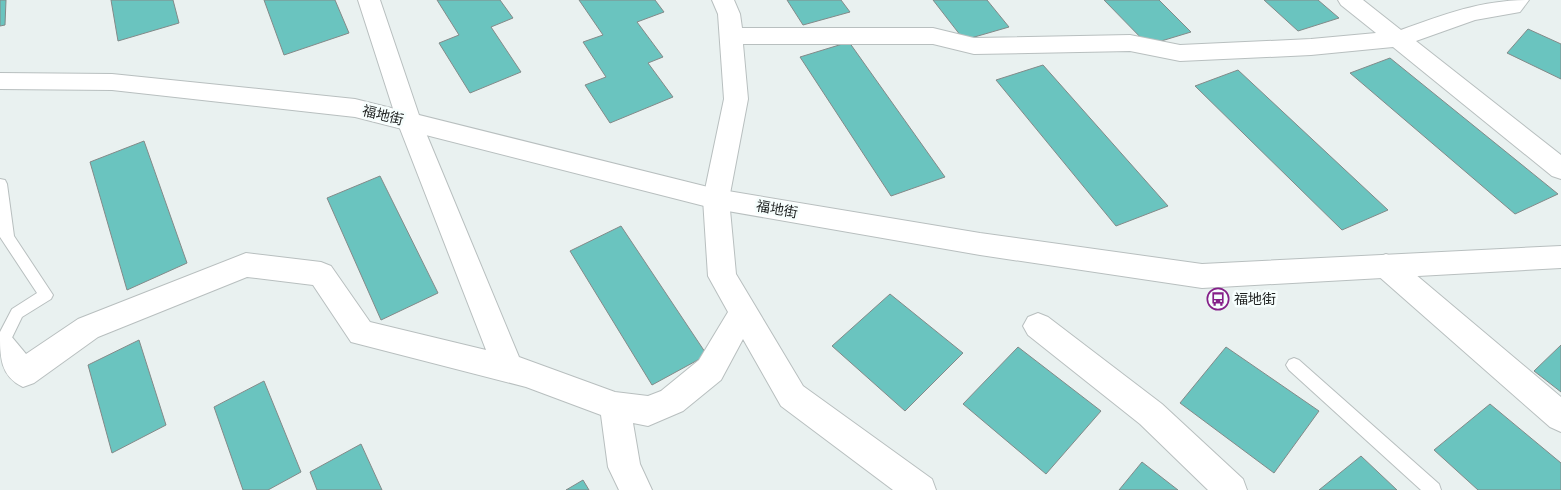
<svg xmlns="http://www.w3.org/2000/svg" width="1561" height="490" font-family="'Roboto Serif','Noto Sans SC',serif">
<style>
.building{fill:#6ac4bf;stroke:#838a89}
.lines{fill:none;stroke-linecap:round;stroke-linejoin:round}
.lane-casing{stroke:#b8bfbf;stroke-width:2}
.street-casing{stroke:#b8bfbf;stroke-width:2}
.secondary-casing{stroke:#b8bfbf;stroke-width:2}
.lane{fill:#fff;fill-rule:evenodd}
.street{fill:#fff;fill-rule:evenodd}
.secondary{fill:#fff;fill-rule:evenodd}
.labels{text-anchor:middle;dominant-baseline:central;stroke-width:5;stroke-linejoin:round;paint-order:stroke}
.street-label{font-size:14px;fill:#1e2120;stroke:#f6fefd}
.poi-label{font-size:14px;fill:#1e2120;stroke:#f6fefd;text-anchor:start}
</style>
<rect width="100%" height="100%" fill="#e9f1f0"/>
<path class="building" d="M0 0H6L5 25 0 26Z
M111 0H173L179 23 118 41Z
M264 0H335L349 33 284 55Z
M437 0H500L513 18 491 27 521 72 470 93 439 43 459 35Z
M579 0H655L664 12 637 22 663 57 648 63 673 97 610 123 585 85 606 77 583 42 603 35Z
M787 0H841L850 12 803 25Z
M933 0H987L1009 27 964 40Z
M1104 0H1159L1191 32 1148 45Z
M1264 0H1318L1339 18 1298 31Z
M1528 29 1561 44V79L1507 53Z
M849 42 945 177 891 196 800 57Z
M1390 58 1558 194 1515 214 1350 73Z
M1043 65 1168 206 1116 226 996 80Z
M1238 70 1388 210 1342 230 1195 86Z
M144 141 187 263 127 290 90 162Z
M380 176 438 293 381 320 327 198Z
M621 226 707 355 652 385 570 251Z
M890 294 963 353 905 411 832 346Z
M139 340 166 425 112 453 88 365Z
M1561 345V392L1534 371Z
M1018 347 1101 411 1046 474 963 404Z
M1226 347 1319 411 1274 473 1180 403Z
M264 381 301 472 268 490H243L214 407Z
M1490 404 1561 463V490H1478L1434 450Z
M361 444 382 490H317L310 472Z
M1361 456 1397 490H1319Z
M1142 462 1178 490H1119Z
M583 480 589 490H566Z"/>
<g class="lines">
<g class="lane-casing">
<path id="lane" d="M0 179 5 180 7 184 14 236 53 295 51 299 22 317 6 350 1 352 0 332 12 309 37 293 0 237Z
M1294 358 1299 360 1439 484 1441 490H1421L1289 370 1286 365 1289 360Z"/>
</g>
<g class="street-casing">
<path id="street" d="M358 0H380L421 121 519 357 615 392 648 396 661 391 699 360 728 312 708 276 703 199 724 99 718 14 712 0H734L740 14 742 28H933L974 38 1130 35 1180 45 1311 39 1376 33 1341 5 1338 0H1363L1401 30C1445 14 1482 0 1529 0L1520 12 1475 20 1416 41 1561 155V179L1552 176 1393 47 1311 55 1180 61 1130 51 974 54 933 44H743L748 99 729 199 736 274 803 386 932 479 936 490H893L781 406 743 339 721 380 683 411 648 426 633 423 640 464 652 490H619L608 467 601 415 526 387 351 342 313 285 247 277 98 337 34 383 23 387C0 376 0 357 0 332L11 336 26 354 78 319 246 253 321 262 331 266 370 322 486 350 397 121Z
M1386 254 1396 258 1561 397V432L1550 427 1376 274 1372 266 1376 258Z
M1038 313 1048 317 1162 404 1243 479 1247 490H1208L1140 424 1028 335 1023 326 1028 317Z"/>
</g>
<g class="secondary-casing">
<path id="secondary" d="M0 73 112 74 355 99 716 189 980 233 1202 264 1561 246V268L1202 288 980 255 716 209 355 117 112 90 0 89Z"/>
</g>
<use href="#lane" class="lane"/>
<use href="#street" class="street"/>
<use href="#secondary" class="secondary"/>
</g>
<defs>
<g id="bus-ring" transform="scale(1.125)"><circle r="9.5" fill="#f6fefd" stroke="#852089" stroke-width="1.5"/><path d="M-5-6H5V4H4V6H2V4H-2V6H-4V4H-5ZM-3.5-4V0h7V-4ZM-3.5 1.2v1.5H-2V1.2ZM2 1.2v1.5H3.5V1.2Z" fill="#852089"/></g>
</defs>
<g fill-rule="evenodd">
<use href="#bus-ring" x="1218" y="299"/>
</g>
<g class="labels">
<g class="street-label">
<text transform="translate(383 115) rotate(14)">福地街</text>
<text transform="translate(777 209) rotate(10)">福地街</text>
</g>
<g class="poi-label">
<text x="1234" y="299">福地街</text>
</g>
</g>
</svg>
